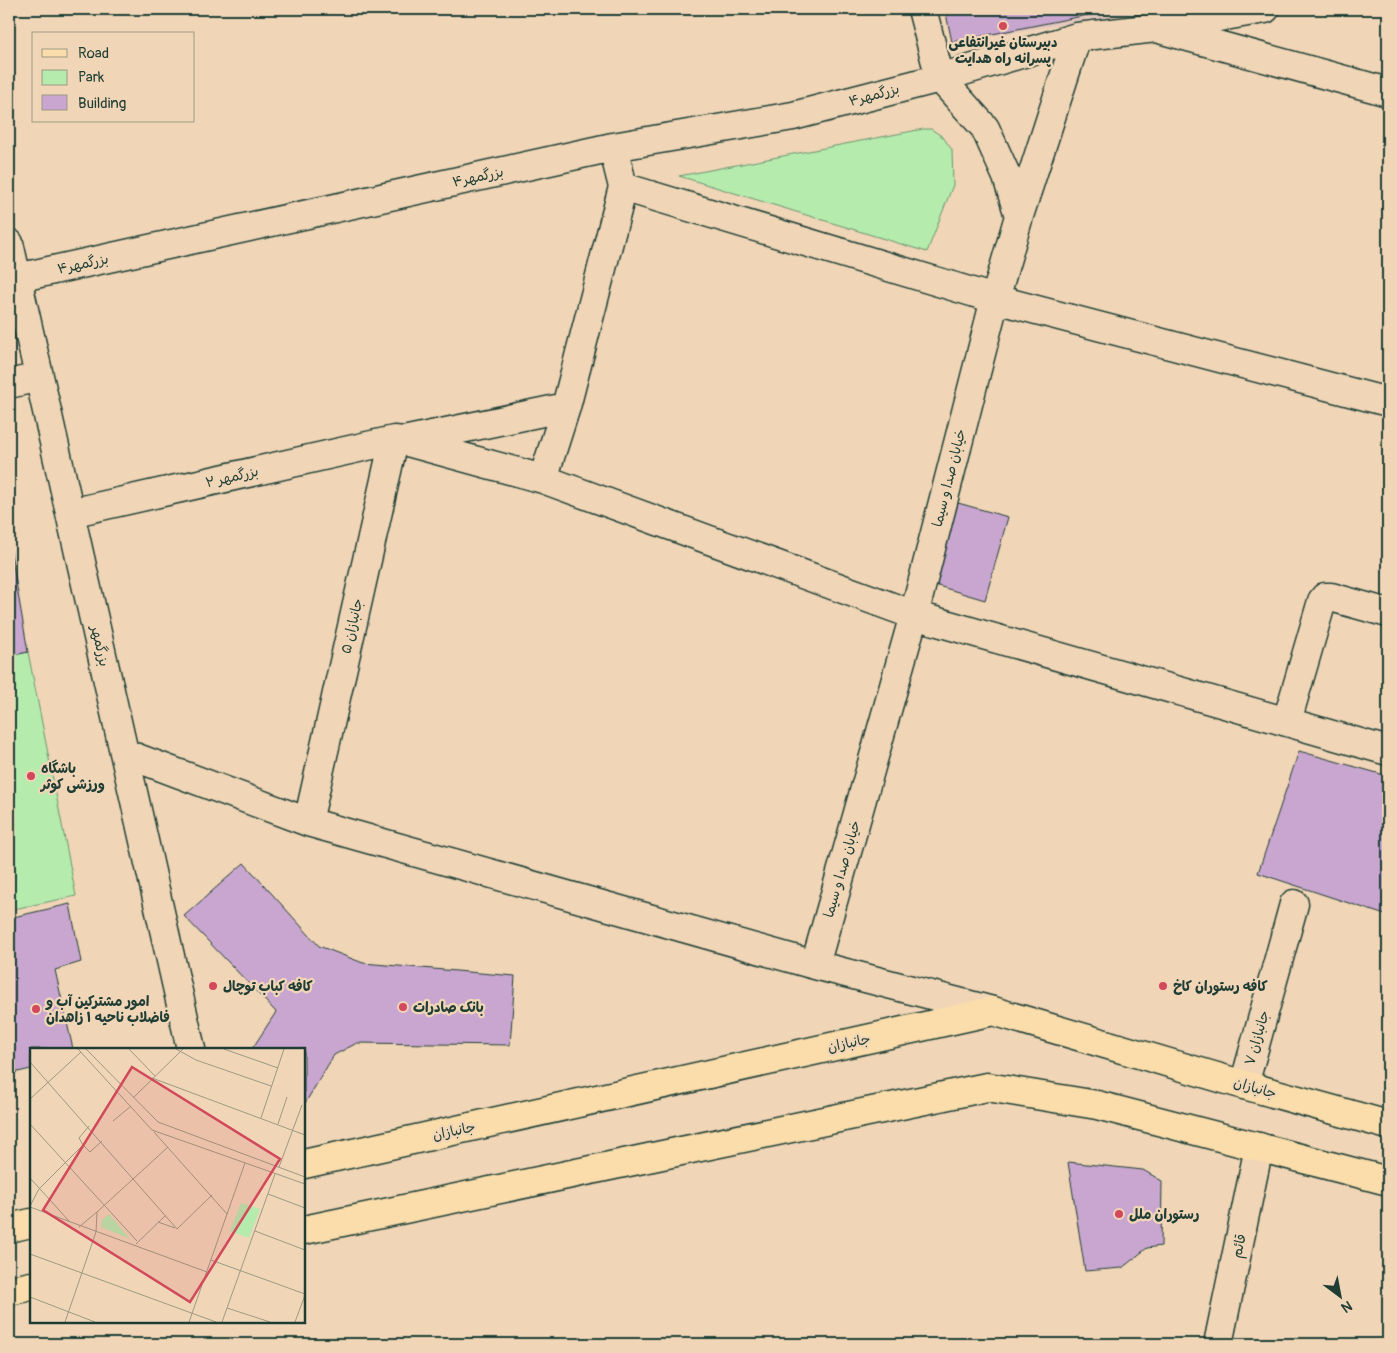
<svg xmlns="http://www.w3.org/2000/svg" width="1397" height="1353" font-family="Pangolin,'Playpen Sans Arabic',sans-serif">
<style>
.built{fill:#e4c8be}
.green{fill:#b5ebad;stroke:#6a9470}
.building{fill:#c9a6d0;stroke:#1f3d34}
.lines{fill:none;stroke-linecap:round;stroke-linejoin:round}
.minor-casing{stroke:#1f3d34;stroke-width:31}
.major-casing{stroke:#1f3d34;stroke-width:31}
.minor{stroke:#f0d6b7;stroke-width:28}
.major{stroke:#faddab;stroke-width:28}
.poi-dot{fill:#d1495b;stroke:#f0d6b7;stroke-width:2}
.labels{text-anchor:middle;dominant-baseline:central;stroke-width:4.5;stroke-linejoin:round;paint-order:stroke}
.poi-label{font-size:14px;font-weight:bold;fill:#1f3d34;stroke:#f0d6b7;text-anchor:start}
.street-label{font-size:14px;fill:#1f3d34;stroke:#f0d6b7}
.inset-road{fill:none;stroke:#9c9983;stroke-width:1}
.view{fill:#d1495b;fill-opacity:0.15;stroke:#d1495b;stroke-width:2.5}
.inset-edge{fill:none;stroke:#1f3d34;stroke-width:2.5}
</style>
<rect width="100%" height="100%" fill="#f0d6b7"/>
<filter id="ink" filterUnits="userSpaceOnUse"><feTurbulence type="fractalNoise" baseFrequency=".02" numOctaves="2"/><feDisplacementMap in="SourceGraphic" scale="10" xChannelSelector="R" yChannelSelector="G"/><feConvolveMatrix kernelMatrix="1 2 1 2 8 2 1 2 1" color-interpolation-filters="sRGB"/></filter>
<g filter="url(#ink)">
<path class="built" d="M945 9H1162L952 42Z"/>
<path class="green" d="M923 129H931L943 137 952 150 953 185 927 252 679 176Z
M28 652 76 896 9 910V656Z"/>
<path class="building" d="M945 9H1118L952 42Z
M958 503 1008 517 985 600 938 586 936 578Z
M9 541 28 652 9 656Z
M1299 751 1388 776V916L1258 873Z
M244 863 319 946 363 963 515 976 510 1045 357 1043 334 1055 304 1105V1049H252L276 1012 184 916Z
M70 904 81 962 55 970 73 1049H31V1069L9 1074V918Z
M1068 1162 1143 1170 1162 1181 1161 1246 1147 1248 1122 1268 1085 1271Z"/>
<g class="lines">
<g class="minor-casing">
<path id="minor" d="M1163 30 1388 92
M623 187 995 299 1388 402
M1019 216 1077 37
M9 243 191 1049
M17 278 613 147 793 116 940 78 1077 37 1156 28 1265 9
M9 384 39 377
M408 440 566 407
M543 479 566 407 623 187 613 147
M70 513 394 440
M1287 721 1322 601 1325 597H1331L1388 613
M124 753 308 822 815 965 993 1011
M308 822 394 440 404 441 543 479 914 615 1388 751
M815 965 914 615 995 299 1019 216 1007 177 985 128 940 78 922 9
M1244 1085 1294 904
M1218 1344 1259 1147"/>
</g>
<g class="major-casing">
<path id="major" d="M304 1164 993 1011 1244 1085 1388 1125
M9 1228 31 1223
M304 1230 987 1087 1097 1105 1388 1181
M9 1291 31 1286"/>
</g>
<use href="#minor" class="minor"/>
<use href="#major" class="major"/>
</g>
</g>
<g class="poi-dot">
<circle cx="1003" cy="26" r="5"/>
<circle cx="31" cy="776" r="5"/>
<circle cx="213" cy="986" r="5"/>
<circle cx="1163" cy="986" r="5"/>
<circle cx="403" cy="1007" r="5"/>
<circle cx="36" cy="1009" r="5"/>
<circle cx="1119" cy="1214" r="5"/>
</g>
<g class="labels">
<g class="poi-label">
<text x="1003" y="42" text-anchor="middle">دبیرستان غیرانتفاعی<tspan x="1003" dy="16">پسرانه راه هدایت</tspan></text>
<text x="41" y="768">باشگاه<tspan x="41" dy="16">ورزشی کوثر</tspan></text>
<text x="223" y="986">کافه کباب توچال</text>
<text x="1173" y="986">کافه رستوران کاخ</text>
<text x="46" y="1001">امور مشترکین آب و<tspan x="46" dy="16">فاضلاب ناحیه ۱ زاهدان</tspan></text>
<text x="413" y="1007">بانک صادرات</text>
<text x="1129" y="1214">رستوران ملل</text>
</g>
<g class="street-label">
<text transform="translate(874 95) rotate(-15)">بزرگمهر۴</text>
<text transform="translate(478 177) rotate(-12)">بزرگمهر۴</text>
<text transform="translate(83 264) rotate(-12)">بزرگمهر۴</text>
<text transform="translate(232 477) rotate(-13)">بزرگمهر ۲</text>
<text transform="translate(949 478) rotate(-76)">خیابان صدا و سیما</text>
<text transform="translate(352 626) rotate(-77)">جانبازان ۵</text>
<text transform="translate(100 646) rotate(77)">بزرگمهر</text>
<text transform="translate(842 869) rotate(-74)">خیابان صدا و سیما</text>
<text transform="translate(1257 1038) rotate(-74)">جانبازان ۷</text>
<text transform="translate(849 1043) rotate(-12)">جانبازان</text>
<text transform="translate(1255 1088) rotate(16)">جانبازان</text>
<text transform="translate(454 1131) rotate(-12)">جانبازان</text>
<text transform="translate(1239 1246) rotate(-78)">قائم</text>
</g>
</g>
<g transform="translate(30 1048)">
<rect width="275" height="275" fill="#f0d6b7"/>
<path d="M211 155 230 161 219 190 200 183ZM79 166 100 191 71 179 72 172Z" fill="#b5ebad"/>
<path class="inset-road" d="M48 1 122 82 275 136M56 1 128 74 275 129M99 1 125 28M146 1 166 12 241 38M194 1 248 20M0 14 147 181M122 30 275 87M103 50 153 1M0 51 51 4M231 70 254 1M83 73 101 58M0 76 107 193M248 76 257 49M59 78 49 90 53 97 60 104 72 93M124 84 197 166M249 119 272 57M0 130 39 173M238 146 275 160M0 158 9 141 53 97M0 159 177 224M128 174 145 180M49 179 67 164M147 181 182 147M225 183 275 202M106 196 135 168M0 206 186 274M181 212 275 246M0 249 65 274M197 260 240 274M35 274 66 184 67 164 138 99M159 274 215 115M192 274 245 126M265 274 275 247"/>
<path class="view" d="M102 19 250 111 160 254 13 162Z"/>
<rect width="275" height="275" class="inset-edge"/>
</g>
<rect width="1397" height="1353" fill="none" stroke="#f0d6b7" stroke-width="30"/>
<rect x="15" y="15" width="1367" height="1323" fill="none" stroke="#1f3d34" stroke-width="2" filter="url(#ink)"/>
<rect x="32" y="32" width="162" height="90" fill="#f0d6b7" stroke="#9c9983"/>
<rect x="42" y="49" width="25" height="8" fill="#faddab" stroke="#9c9983"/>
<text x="78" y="58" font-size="15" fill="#1f3d34">Road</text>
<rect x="42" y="70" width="25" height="15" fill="#b5ebad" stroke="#9c9983"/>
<text x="78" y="82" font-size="15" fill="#1f3d34">Park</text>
<rect x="42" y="95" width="25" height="15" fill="#c9a6d0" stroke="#9c9983"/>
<text x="78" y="108" font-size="15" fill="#1f3d34">Building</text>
<g transform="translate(1340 1296) rotate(148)" stroke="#f0d6b7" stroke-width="4" paint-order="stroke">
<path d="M0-4L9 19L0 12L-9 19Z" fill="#1f3d34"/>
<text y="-8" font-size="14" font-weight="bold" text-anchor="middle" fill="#1f3d34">N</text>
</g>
</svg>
